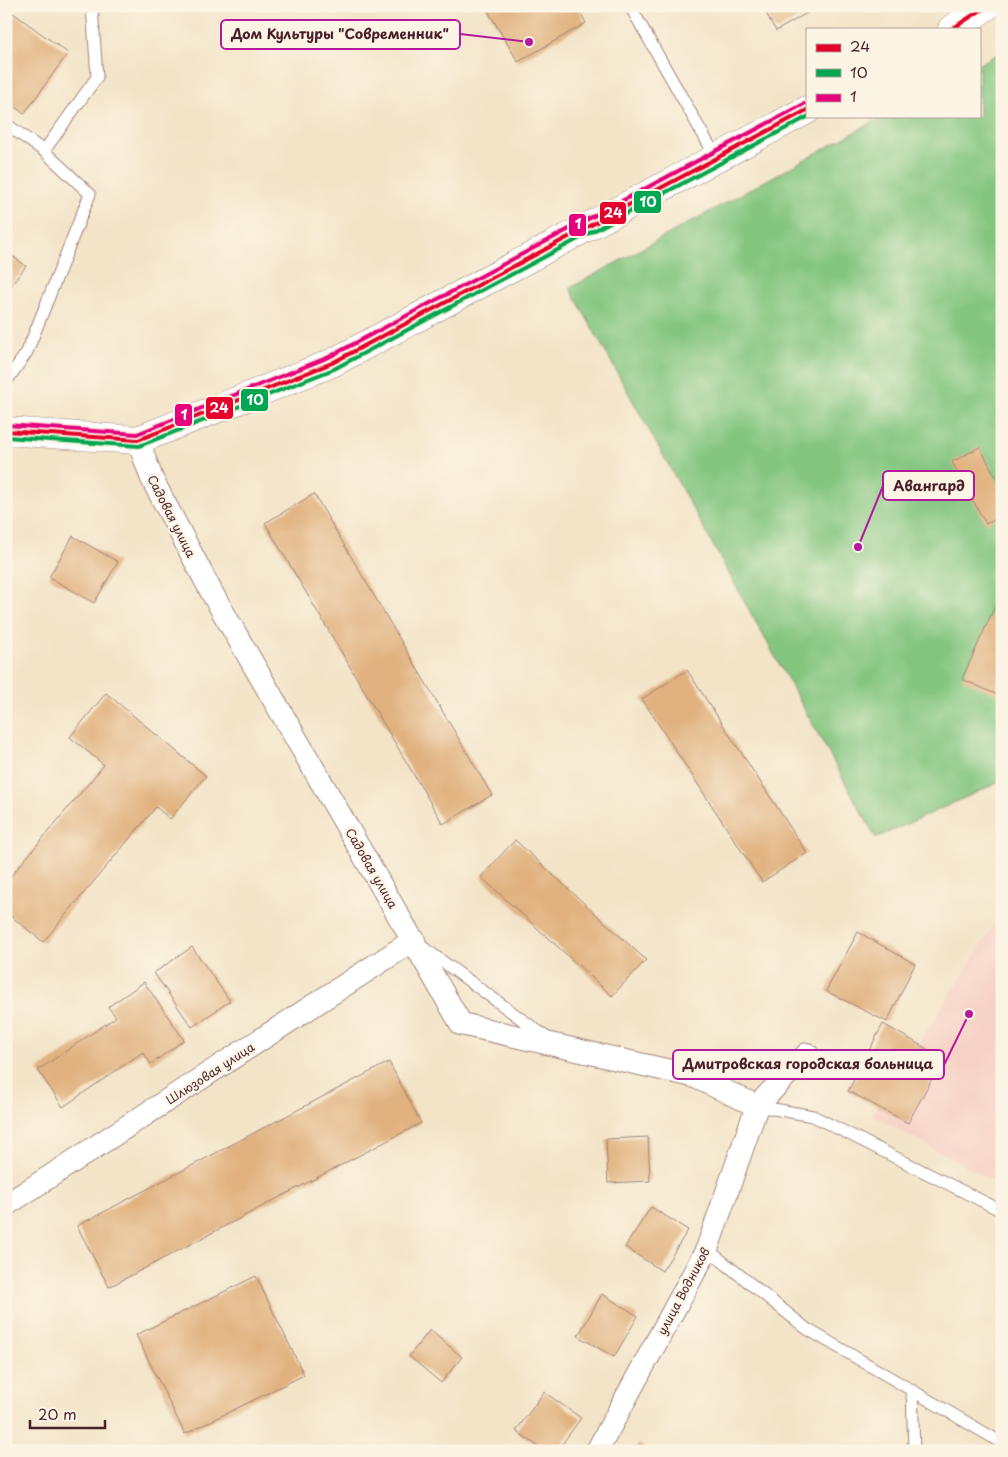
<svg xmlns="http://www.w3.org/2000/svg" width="1008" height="1457" font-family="'Playpen Sans',sans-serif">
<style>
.built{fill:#f7d1c6}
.green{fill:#84c680;stroke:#677256}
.building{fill:#e1b280}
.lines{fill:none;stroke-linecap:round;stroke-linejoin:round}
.service-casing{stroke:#9e827a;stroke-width:13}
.minor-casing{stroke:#9e827a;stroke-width:24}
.secondary-casing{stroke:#9e827a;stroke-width:29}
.service{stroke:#fff;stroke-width:11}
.minor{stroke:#fff;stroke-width:22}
.secondary{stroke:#fff;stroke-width:28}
.bus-1-casing{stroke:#fcf5e5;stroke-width:8}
.bus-2-casing{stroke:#fcf5e5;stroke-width:8}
.bus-3-casing{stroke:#fcf5e5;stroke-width:8}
.bus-1{stroke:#e4002b;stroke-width:4}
.bus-2{stroke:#00a651;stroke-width:4}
.bus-3{stroke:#e5007d;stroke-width:4}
.labels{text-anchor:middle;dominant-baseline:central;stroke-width:4.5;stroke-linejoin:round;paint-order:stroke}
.street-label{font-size:12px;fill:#4a1f2b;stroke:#fcf5e5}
.leader{fill:none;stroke:#b5179e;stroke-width:2}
.callout-dot{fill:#b5179e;stroke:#fcf5e5;stroke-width:2}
.callout{fill:#fcf5e5;stroke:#b5179e;stroke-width:2}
.callout-label{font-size:14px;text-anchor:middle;font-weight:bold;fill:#4a1f2b}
.line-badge{stroke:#fcf5e5;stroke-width:2}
.badge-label{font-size:14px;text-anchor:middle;font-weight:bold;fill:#fff}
</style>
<rect width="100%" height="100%" fill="#fcf5e5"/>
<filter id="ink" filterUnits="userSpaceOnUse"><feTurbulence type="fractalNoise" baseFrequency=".02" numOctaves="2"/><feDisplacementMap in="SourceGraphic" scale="10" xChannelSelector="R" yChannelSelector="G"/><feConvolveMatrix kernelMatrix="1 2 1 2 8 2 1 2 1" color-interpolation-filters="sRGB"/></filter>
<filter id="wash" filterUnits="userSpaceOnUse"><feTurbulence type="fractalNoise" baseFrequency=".0096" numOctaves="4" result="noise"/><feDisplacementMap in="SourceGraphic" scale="20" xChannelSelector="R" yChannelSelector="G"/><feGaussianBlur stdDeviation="1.12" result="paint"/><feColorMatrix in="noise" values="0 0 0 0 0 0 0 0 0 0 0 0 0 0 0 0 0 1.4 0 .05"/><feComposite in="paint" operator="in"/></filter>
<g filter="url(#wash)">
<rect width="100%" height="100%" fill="#f3e4c8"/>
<path class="built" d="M1002 914V1186L872 1115Z"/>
<path class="green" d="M1002 52V781L876 838 570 288 884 116H979V64Z"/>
<g id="blocks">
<path class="building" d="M485 6H577L586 23 518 62Z
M762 6H819L776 31Z
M13 13 68 53 24 114 6 100V22Z
M6 251 26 266 6 292Z
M980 447 1002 489V516L986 524 952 462Z
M314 494 492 795 443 824 265 523Z
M73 536 118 562 94 603 49 577Z
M1002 591V697L962 679Z
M687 670 807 853 762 882 642 699Z
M106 693 206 776 170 819 156 807 43 942 6 912V882L104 765 70 737Z
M515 840 646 960 612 996 481 877Z
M858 932 915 964 887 1022 826 991Z
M192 947 230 1001 192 1027 154 973Z
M144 982 184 1040 151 1064 143 1052 63 1107 38 1070 116 1017 108 1007Z
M883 1024 943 1058 908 1123 848 1091Z
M389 1062 421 1123 109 1287 77 1226Z
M648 1137 650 1181 608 1183 606 1139Z
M651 1207 688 1230 662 1271 625 1247Z
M256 1276 304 1375 185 1434 136 1335Z
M602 1294 638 1316 614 1357 578 1336Z
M430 1330 462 1357 441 1383 409 1356Z
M544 1392 581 1418 557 1451H545L516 1431Z
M639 1444 650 1451H635Z"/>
</g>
</g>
<g filter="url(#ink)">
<use href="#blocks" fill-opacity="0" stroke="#9e827a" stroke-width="1"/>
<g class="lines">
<g class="service-casing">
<path id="service" d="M630 6 717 159
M6 124 44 151 97 77 92 6
M6 382 27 352 90 194 44 151
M424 948 546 1037
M757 1106 813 1116 1002 1211
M707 1249 807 1329 1002 1443
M912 1390 914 1451"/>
</g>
<g class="minor-casing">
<path id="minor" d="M138 440 152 479 212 593 461 1024 693 1076 757 1106
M6 1205 414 940
M597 1451 707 1249 757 1106 807 1054"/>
</g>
<g class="secondary-casing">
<path id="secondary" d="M952 29 987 6
M6 431 138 440 332 363 807 110"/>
</g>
<use href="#service" class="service"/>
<use href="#minor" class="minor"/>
<use href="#secondary" class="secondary"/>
<g class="bus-1-casing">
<path id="bus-1" d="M952 29 987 6
M6 431 138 440 332 363 807 110"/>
</g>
<g class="bus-2-casing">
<path id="bus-2" d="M6 437 139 446 334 369 809 116"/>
</g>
<g class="bus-3-casing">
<path id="bus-3" d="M6 425 137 434 329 357 804 104"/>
</g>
<use href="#bus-1" class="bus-1"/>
<use href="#bus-2" class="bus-2"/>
<use href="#bus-3" class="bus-3"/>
</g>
</g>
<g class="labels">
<g class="street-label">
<text transform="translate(172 516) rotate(63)">Садовая улица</text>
<text transform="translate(372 868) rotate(60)">Садовая улица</text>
<text transform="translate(210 1073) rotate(-33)">Шлюзовая улица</text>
<text transform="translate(683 1291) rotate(-62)">улица Водников</text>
</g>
</g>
<path class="leader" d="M529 42L460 34M858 547L883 486M969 1014L944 1065"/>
<g class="callout-dot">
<circle cx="529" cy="42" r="5"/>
<circle cx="858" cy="547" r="5"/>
<circle cx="969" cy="1014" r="5"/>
</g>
<g class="callout">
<rect x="221" y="20" width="239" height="29" rx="5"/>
<rect x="883" y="471" width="91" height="29" rx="5"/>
<rect x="673" y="1050" width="271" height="29" rx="5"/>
</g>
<g class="callout-label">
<text x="340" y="39">Дом Культуры "Современник"</text>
<text x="929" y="491">Авангард</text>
<text x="808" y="1069">Дмитровская городская больница</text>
</g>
<g class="line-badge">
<rect x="633" y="190" width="29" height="24" rx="5" fill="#00a651"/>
<rect x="599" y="201" width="28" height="24" rx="5" fill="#e4002b"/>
<rect x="568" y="213" width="19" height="24" rx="5" fill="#e5007d"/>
<rect x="240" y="388" width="29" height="24" rx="5" fill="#00a651"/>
<rect x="205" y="396" width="29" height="24" rx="5" fill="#e4002b"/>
<rect x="174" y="403" width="19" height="24" rx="5" fill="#e5007d"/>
</g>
<g class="badge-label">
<text x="648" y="207">10</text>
<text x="613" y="218">24</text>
<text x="578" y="229">1</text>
<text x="255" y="405">10</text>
<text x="219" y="413">24</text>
<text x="184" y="420">1</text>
</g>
<rect width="1008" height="1457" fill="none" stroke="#fcf5e5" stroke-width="25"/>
<rect x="806" y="28" width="175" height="90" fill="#fcf5e5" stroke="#b59f9b"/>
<rect x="816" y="44" width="25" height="8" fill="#e4002b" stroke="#b59f9b"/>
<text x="850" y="52" font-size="15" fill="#4a1f2b">24</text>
<rect x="816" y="69" width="25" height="8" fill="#00a651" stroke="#b59f9b"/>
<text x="850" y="78" font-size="15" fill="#4a1f2b">10</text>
<rect x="816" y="94" width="25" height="8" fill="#e5007d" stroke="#b59f9b"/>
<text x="850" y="102" font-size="15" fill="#4a1f2b">1</text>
<path d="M30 1420v8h75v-8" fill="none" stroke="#4a1f2b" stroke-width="2.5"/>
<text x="38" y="1420" font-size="15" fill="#4a1f2b" stroke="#fcf5e5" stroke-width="4" paint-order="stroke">20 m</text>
</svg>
